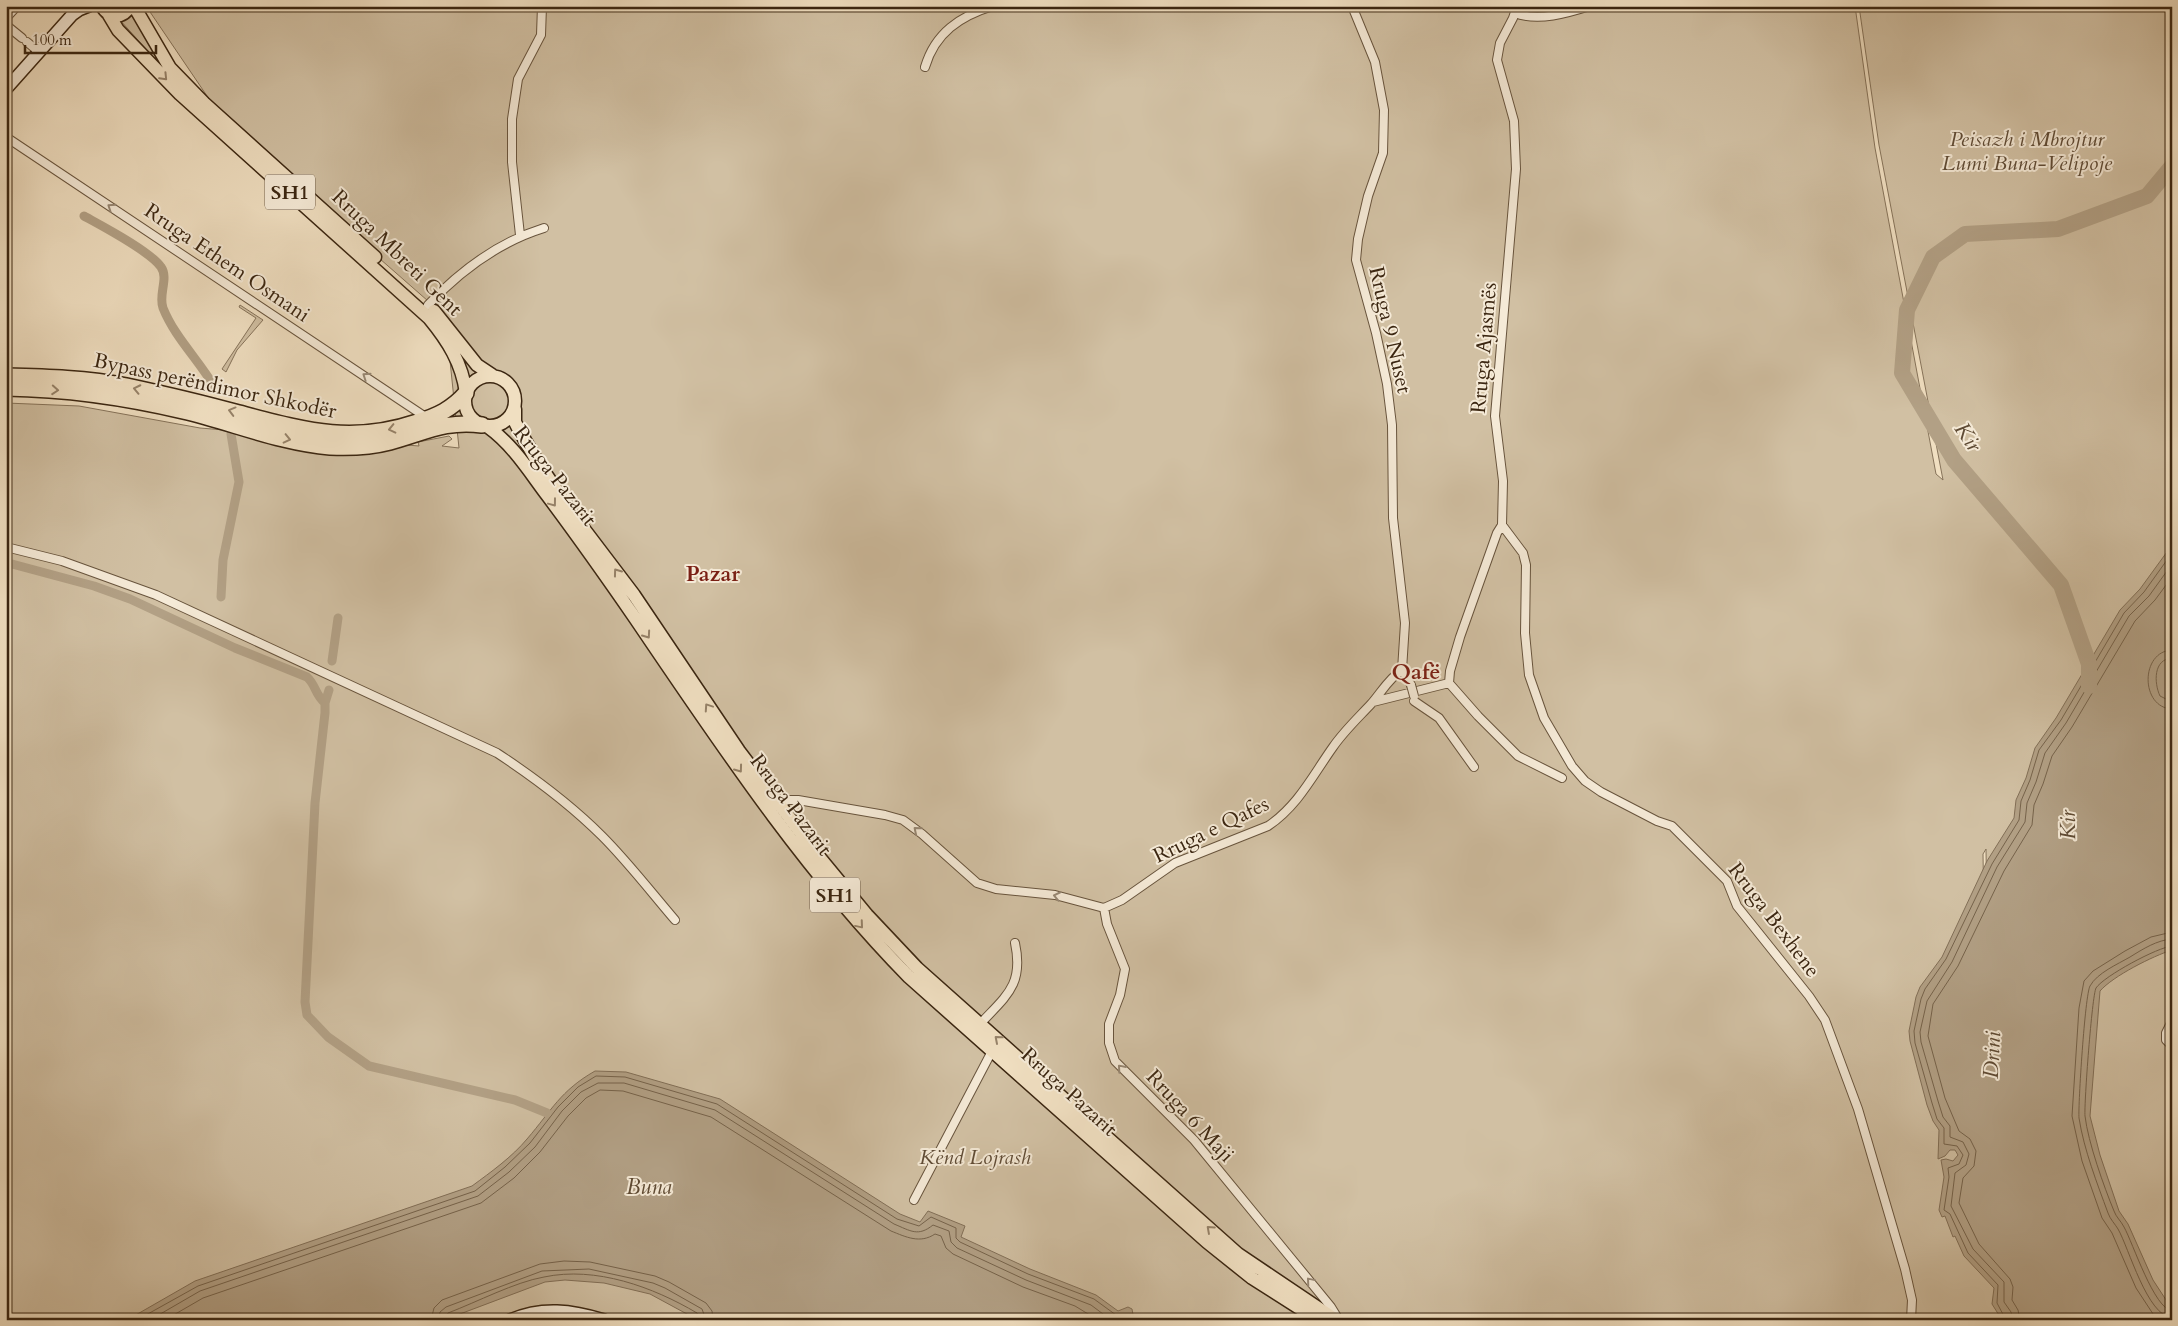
<svg xmlns="http://www.w3.org/2000/svg" width="2178" height="1326" font-family="Cardo,serif">
<style>
.green{fill:#d1c0a3;stroke:#86735a}
.water{fill:#b2a085;stroke:#826f57}
.lines{fill:none;stroke-linecap:round;stroke-linejoin:round}
.shore{stroke:#76634b;stroke-width:1}
.canal{stroke:#b2a085;stroke-width:9}
.river{stroke:#b2a085;stroke-width:16}
.street-casing{stroke:#68543d;stroke-width:10}
.secondary-casing{stroke:#3b2611;stroke-width:14}
.primary-casing{stroke:#3b2611;stroke-width:15}
.highway-casing{stroke:#3b2611;stroke-width:18}
.street{stroke:#f5ead7;stroke-width:8}
.secondary{stroke:#f5ead7;stroke-width:11}
.primary{stroke:#f0dfc1;stroke-width:12}
.highway{stroke:#f0dfc1;stroke-width:15}
.street-bridge-casing{stroke:#68543d;stroke-width:10;stroke-linecap:butt}
.street-bridge{stroke:#f5ead7;stroke-width:8}
.oneway{stroke:#968269}
.oneway2{stroke:#988874}
.labels{text-anchor:middle;dominant-baseline:central;stroke-width:4;stroke-linejoin:round;paint-order:stroke}
.shield{fill:#f5ead7;stroke:#73614c;stroke-width:1}
.shield-label{font-size:20px;font-weight:bold;fill:#3b2611}
.park-label{font-size:21px;font-style:italic;fill:#604c36;stroke:#f5ead7}
.street-label{font-size:21px;fill:#3b2611;stroke:#f5ead7}
.water-label{font-size:22px;font-style:italic;fill:#5f4b34;stroke:#f5ead7}
.neighbourhood-label{font-size:22px;font-weight:bold;fill:#7a1f14;stroke:#f5ead7}
</style>
<rect width="100%" height="100%" fill="#f0dfc1"/>
<filter id="stains"><feTurbulence type="fractalNoise" baseFrequency=".004" numOctaves="4"/><feColorMatrix values="0 0 0 0 .2 0 0 0 0 .09 0 0 0 0 .02 0 0 0 .5 -.17"/></filter>
<radialGradient id="worn" r=".72"><stop offset=".6" stop-color="#630" stop-opacity="0"/><stop offset="1" stop-color="#630" stop-opacity=".3"/></radialGradient>
<path class="green" d="M146 6H1855L1875 148 1936 474 1943 480 1879 145 1859 6H2172V1320H2048L2015 1220 1990 1157 1986 849 1983 854 1988 1162 2046 1320H6V403L79 406 200 428 419 446 418 442 449 436 452 439 442 446 459 448 446 322 428 301 226 124Z
M131 11 158 57 155 59 119 19Z
M240 305 263 320 237 350 226 372 222 369 256 318 239 307Z"/>
<path class="water" d="M2172 545V666L2168 679 2172 696V950C2153 956 2113 976 2100 991L2090 1116 2100 1155 2119 1211 2128 1224 2153 1280 2172 1309V1320H2002L1992 1304 1994 1288 1964 1256 1955 1236 1953 1237 1945 1216 1942 1217 1939 1210 1944 1177 1941 1160 1946 1159 1953 1161 1958 1155 1955 1150H1950L1945 1156 1938 1159 1939 1130 1933 1121 1927 1105 1910 1041 1909 1031 1916 997 1920 987 1942 957 1987 861 2014 818 2016 800 2026 778 2035 748 2056 718 2120 610 2140 589Z
M595 1071 626 1072 720 1099 900 1214 920 1222 928 1211 965 1226 961 1237 1030 1269 1096 1295 1118 1311 1128 1307 1132 1309 1134 1320H698L650 1294 604 1283 565 1280 545 1282 444 1320H127L195 1281 472 1186C491 1172 512 1157 527 1139 552 1110 560 1091 595 1071Z"/>
<g class="lines">
<path class="shore" d="M2172 650C2140 651 2140 708 2172 709
M2172 658C2153 659 2154 683 2160 696L2172 702
M2172 939C2157 940 2143 949 2130 957 2118 964 2097 973 2090 986 2085 995 2078 1105 2079 1118 2084 1150 2097 1183 2108 1213 2110 1219 2115 1224 2118 1229 2129 1248 2147 1316 2172 1318
M2172 946C2158 947 2104 976 2096 988 2092 996 2084 1103 2085 1116 2088 1142 2104 1187 2114 1211 2116 1217 2121 1221 2124 1227 2133 1243 2154 1309 2172 1311
M137 1320 198 1286 475 1191 505 1167 530 1143 558 1107 578 1087 596 1076 625 1077 717 1104 897 1219 919 1226 931 1217 956 1228V1238L960 1242 1028 1274 1094 1299 1116 1315H1127L1129 1320
M150 1320 200 1291 478 1196 509 1172 535 1147 562 1111 581 1092 598 1083H624L715 1110 894 1224C911 1231 918 1237 933 1225L949 1231 951 1242 957 1248 1026 1280 1091 1305 1111 1320
M165 1320 203 1298 481 1203 514 1178 540 1152 568 1116 586 1098 600 1090 623 1091 711 1117 891 1231C906 1237 920 1244 935 1234L941 1236 946 1248 953 1254 1023 1287 1075 1306 1098 1320
M431 1320 434 1308 442 1300 540 1264 564 1261 590 1262 655 1276 669 1282 706 1303 712 1311 713 1320
M438 1320 440 1312 446 1307 542 1271 589 1269 653 1283 665 1288 702 1309 706 1320
M444 1320 448 1313C477 1302 515 1282 544 1277 596 1266 653 1287 697 1313L700 1320
M2006 1320 1997 1303 1998 1285 1968 1253 1950 1214 1944 1210 1949 1177 1948 1168 1959 1164 1963 1155 1957 1146 1944 1144V1128L1937 1119 1932 1103 1915 1043 1914 1031 1921 999 1925 989 1946 959 1992 864 2019 820 2021 801 2030 780 2039 750 2061 720 2124 613 2144 592 2172 553
M2013 1320 2011 1312 2004 1302V1282L1973 1249 1951 1206 1955 1173 1966 1165 1969 1154 1963 1142 1950 1137V1126L1943 1117 1938 1101 1921 1042 1920 1032 1927 1001 1952 962 1997 867 2025 822 2027 803 2036 782 2045 753 2066 723 2129 616 2149 596 2172 564
M2020 1320 2018 1310 2012 1300 2013 1287 2010 1279 1979 1244 1959 1203 1963 1178 1974 1166 1976 1151 1970 1139 1959 1131 1945 1098 1928 1036 1933 1004 1958 966 2004 871 2032 825 2034 805 2043 784 2052 756 2072 727 2135 621 2155 600 2172 577
M2157 1320 2136 1288 2112 1233 2102 1218 2082 1161 2072 1116 2079 1008 2084 981 2093 971 2125 951 2151 937 2172 932"/>
<path class="canal" d="M84 216C102 226 150 251 161 267 169 278 158 295 163 308 175 338 199 360 215 388
M6 566 12 564 94 586 130 599 235 648 307 677C316 685 315 695 325 703V713L315 803 305 1002 307 1015 328 1037 369 1066 515 1100 547 1113
M221 597 223 560 239 482 231 434
M332 661 338 618
M325 703 329 690"/>
<path class="river" d="M2089 686V664L2061 585 1954 460 1902 373 1907 310 1933 257 1965 234 2058 229 2147 196 2172 166"/>
<g class="street-casing">
<path id="street" d="M1352 6 1375 62 1384 110 1383 153 1368 196 1358 239 1356 260 1376 333 1387 384 1392 425 1393 518 1405 623 1402 670
M1515 13C1538 22 1568 13 1590 6
M6 18 17 6
M6 25 22 38
M27 42 39 52
M925 67C935 33 960 16 993 6
M6 137 427 418
M520 235 512 162V119L518 79 541 35 542 6
M428 305C460 271 499 242 544 228
M1502 525 1523 553 1526 565 1525 633 1529 675 1544 718 1572 766 1585 781 1601 792 1657 821 1672 826 1727 881 1737 906 1809 996 1825 1020 1858 1109 1905 1269 1912 1300 1911 1320
M6 547 62 561 156 595 497 753C535 778 570 804 602 836 628 862 651 892 675 920
M1402 670 1411 685
M1449 683 1450 671 1460 637 1497 533 1502 525 1503 481 1495 416 1516 169 1514 121 1497 60 1500 43 1513 18 1517 6
M1449 683 1478 716 1518 756 1562 778
M1414 701 1439 718 1474 767
M1373 702 1449 683
M779 804 788 800H798L885 815 903 820 922 834 977 883 996 889 1055 895 1104 908 1122 900 1175 863 1268 826C1298 806 1313 775 1333 747 1344 731 1358 718 1371 704 1381 693 1388 679 1402 670
M1104 908 1107 924 1125 969 1120 995 1109 1024V1043L1115 1061 1194 1140 1331 1307 1339 1320
M2172 1021 2166 1033V1040L2172 1046
M980 1024C1006 996 1024 985 1015 943
M914 1200 992 1051
M536 1320 552 1316 558 1313"/>
</g>
<g class="secondary-casing">
<path id="secondary" d="M6 89 72 15 79 10 89 6
M510 1320C542 1306 572 1310 604 1320"/>
</g>
<g class="primary-casing">
<path id="primary" d="M102 6C109 19 123 19 130 6
M134 6 170 68 204 103 375 257
M109 15 118 30 180 94 429 318C448 341 462 363 466 393
M434 311 477 365 492 375
M465 401a25 25 0 1 1 50 0a25 25 0 1 1-50 0Z
M515 409V422L519 430 537 461 574 516 634 595 739 751 820 858 867 915 917 968 1238 1254 1336 1320
M488 427C513 445 529 471 547 495 577 535 606 576 635 618 720 743 803 869 909 977L1207 1242 1252 1278 1318 1320"/>
</g>
<g class="highway-casing">
<path id="highway" d="M6 376C47 377 87 378 127 386 164 394 199 402 235 412 301 429 349 445 417 422 437 416 452 409 466 393
M6 388C66 389 124 397 183 411 231 422 280 443 330 447 350 448 371 447 390 442 424 433 445 420 482 425"/>
</g>
<use href="#street" class="street"/>
<use href="#secondary" class="secondary"/>
<use href="#primary" class="primary"/>
<use href="#highway" class="highway"/>
<g class="street-bridge-casing">
<path id="street-bridge" d="M1411 685 1414 696"/>
</g>
<use href="#street-bridge" class="street-bridge"/>
</g>
<defs><path id="oneway-chevron" d="M-2-3.5L2.5 0L-2 3.5" fill="none" stroke-width="1.6" stroke-linecap="round" stroke-linejoin="round" transform="scale(1.25)"/></defs>
<g class="oneway">
<use href="#oneway-chevron" transform="translate(164 77) rotate(46)"/>
<use href="#oneway-chevron" transform="translate(137 389) rotate(-168)"/>
<use href="#oneway-chevron" transform="translate(55 390) rotate(4)"/>
<use href="#oneway-chevron" transform="translate(232 411) rotate(-165)"/>
<use href="#oneway-chevron" transform="translate(392 429) rotate(167)"/>
<use href="#oneway-chevron" transform="translate(287 439) rotate(13)"/>
<use href="#oneway-chevron" transform="translate(553 503) rotate(53)"/>
<use href="#oneway-chevron" transform="translate(617 572) rotate(-126)"/>
<use href="#oneway-chevron" transform="translate(647 635) rotate(55)"/>
<use href="#oneway-chevron" transform="translate(708 707) rotate(-124)"/>
<use href="#oneway-chevron" transform="translate(739 769) rotate(54)"/>
<use href="#oneway-chevron" transform="translate(860 925) rotate(50)"/>
<use href="#oneway-chevron" transform="translate(998 1039) rotate(-139)"/>
<use href="#oneway-chevron" transform="translate(1210 1229) rotate(-138)"/>
</g>
<g class="oneway2">
<use href="#oneway-chevron" transform="translate(111 207) rotate(-146)"/>
<use href="#oneway-chevron" transform="translate(366 376) rotate(-146)"/>
<use href="#oneway-chevron" transform="translate(917 830) rotate(-140)"/>
<use href="#oneway-chevron" transform="translate(1057 896) rotate(-168)"/>
<use href="#oneway-chevron" transform="translate(1121 1068) rotate(-131)"/>
<use href="#oneway-chevron" transform="translate(1310 1281) rotate(-130)"/>
</g>
<g class="labels">
<g class="shield">
<rect x="265" y="174.5" width="50" height="35" rx="4"/>
<rect x="810" y="877.5" width="50" height="35" rx="4"/>
</g>
<g class="shield-label">
<text x="290" y="192">SH1</text>
<text x="835" y="895">SH1</text>
</g>
<g class="park-label">
<text x="2027" y="139">Peisazh i Mbrojtur<tspan x="2027" dy="24">Lumi Buna-Velipoje</tspan></text>
<text x="975" y="1157">Kënd Lojrash</text>
</g>
<g class="street-label">
<text transform="translate(397 253) rotate(44)">Rruga Mbreti Gent</text>
<text transform="translate(227 263) rotate(34)">Rruga Ethem Osmani</text>
<text transform="translate(1390 330) rotate(77)">Rruga 9 Nuset</text>
<text transform="translate(1484 348) rotate(-85)">Rruga Ajasmës</text>
<text transform="translate(215 386) rotate(12)">Bypass perëndimor Shkodër</text>
<text transform="translate(555 476) rotate(52)">Rruga Pazarit</text>
<text transform="translate(791 805) rotate(53)">Rruga Pazarit</text>
<text transform="translate(1211 830) rotate(-26)">Rruga e Qafes</text>
<text transform="translate(1774 920) rotate(53)">Rruga Bexhene</text>
<text transform="translate(1069 1092) rotate(42)">Rruga Pazarit</text>
<text transform="translate(1190 1116) rotate(47)">Rruga 6 Maji</text>
</g>
<g class="water-label">
<text transform="translate(1968 437) rotate(56)">Kir</text>
<text transform="translate(2068 825) rotate(-91)">Kir</text>
<text transform="translate(1992 1055) rotate(-87)">Drini</text>
<text x="649" y="1187">Buna</text>
</g>
<g class="neighbourhood-label">
<text x="713" y="574">Pazar</text>
<text x="1416" y="672">Qafë</text>
</g>
</g>
<rect width="2178" height="1326" fill="none" stroke="#f0dfc1" stroke-width="25"/>
<rect x="8" y="8" width="2163" height="1311" fill="none" stroke="#3b2611" stroke-width="2.5"/>
<rect x="12" y="12" width="2153" height="1301" fill="none" stroke="#3b2611"/>
<path d="M25 45v8h131v-8" fill="none" stroke="#3b2611" stroke-width="2.5"/>
<text x="32" y="45" font-size="15" fill="#3b2611" stroke="#f5ead7" stroke-width="4" paint-order="stroke">100 m</text>
<rect width="100%" height="100%" filter="url(#stains)"/>
<rect width="100%" height="100%" fill="url(#worn)"/>
</svg>
